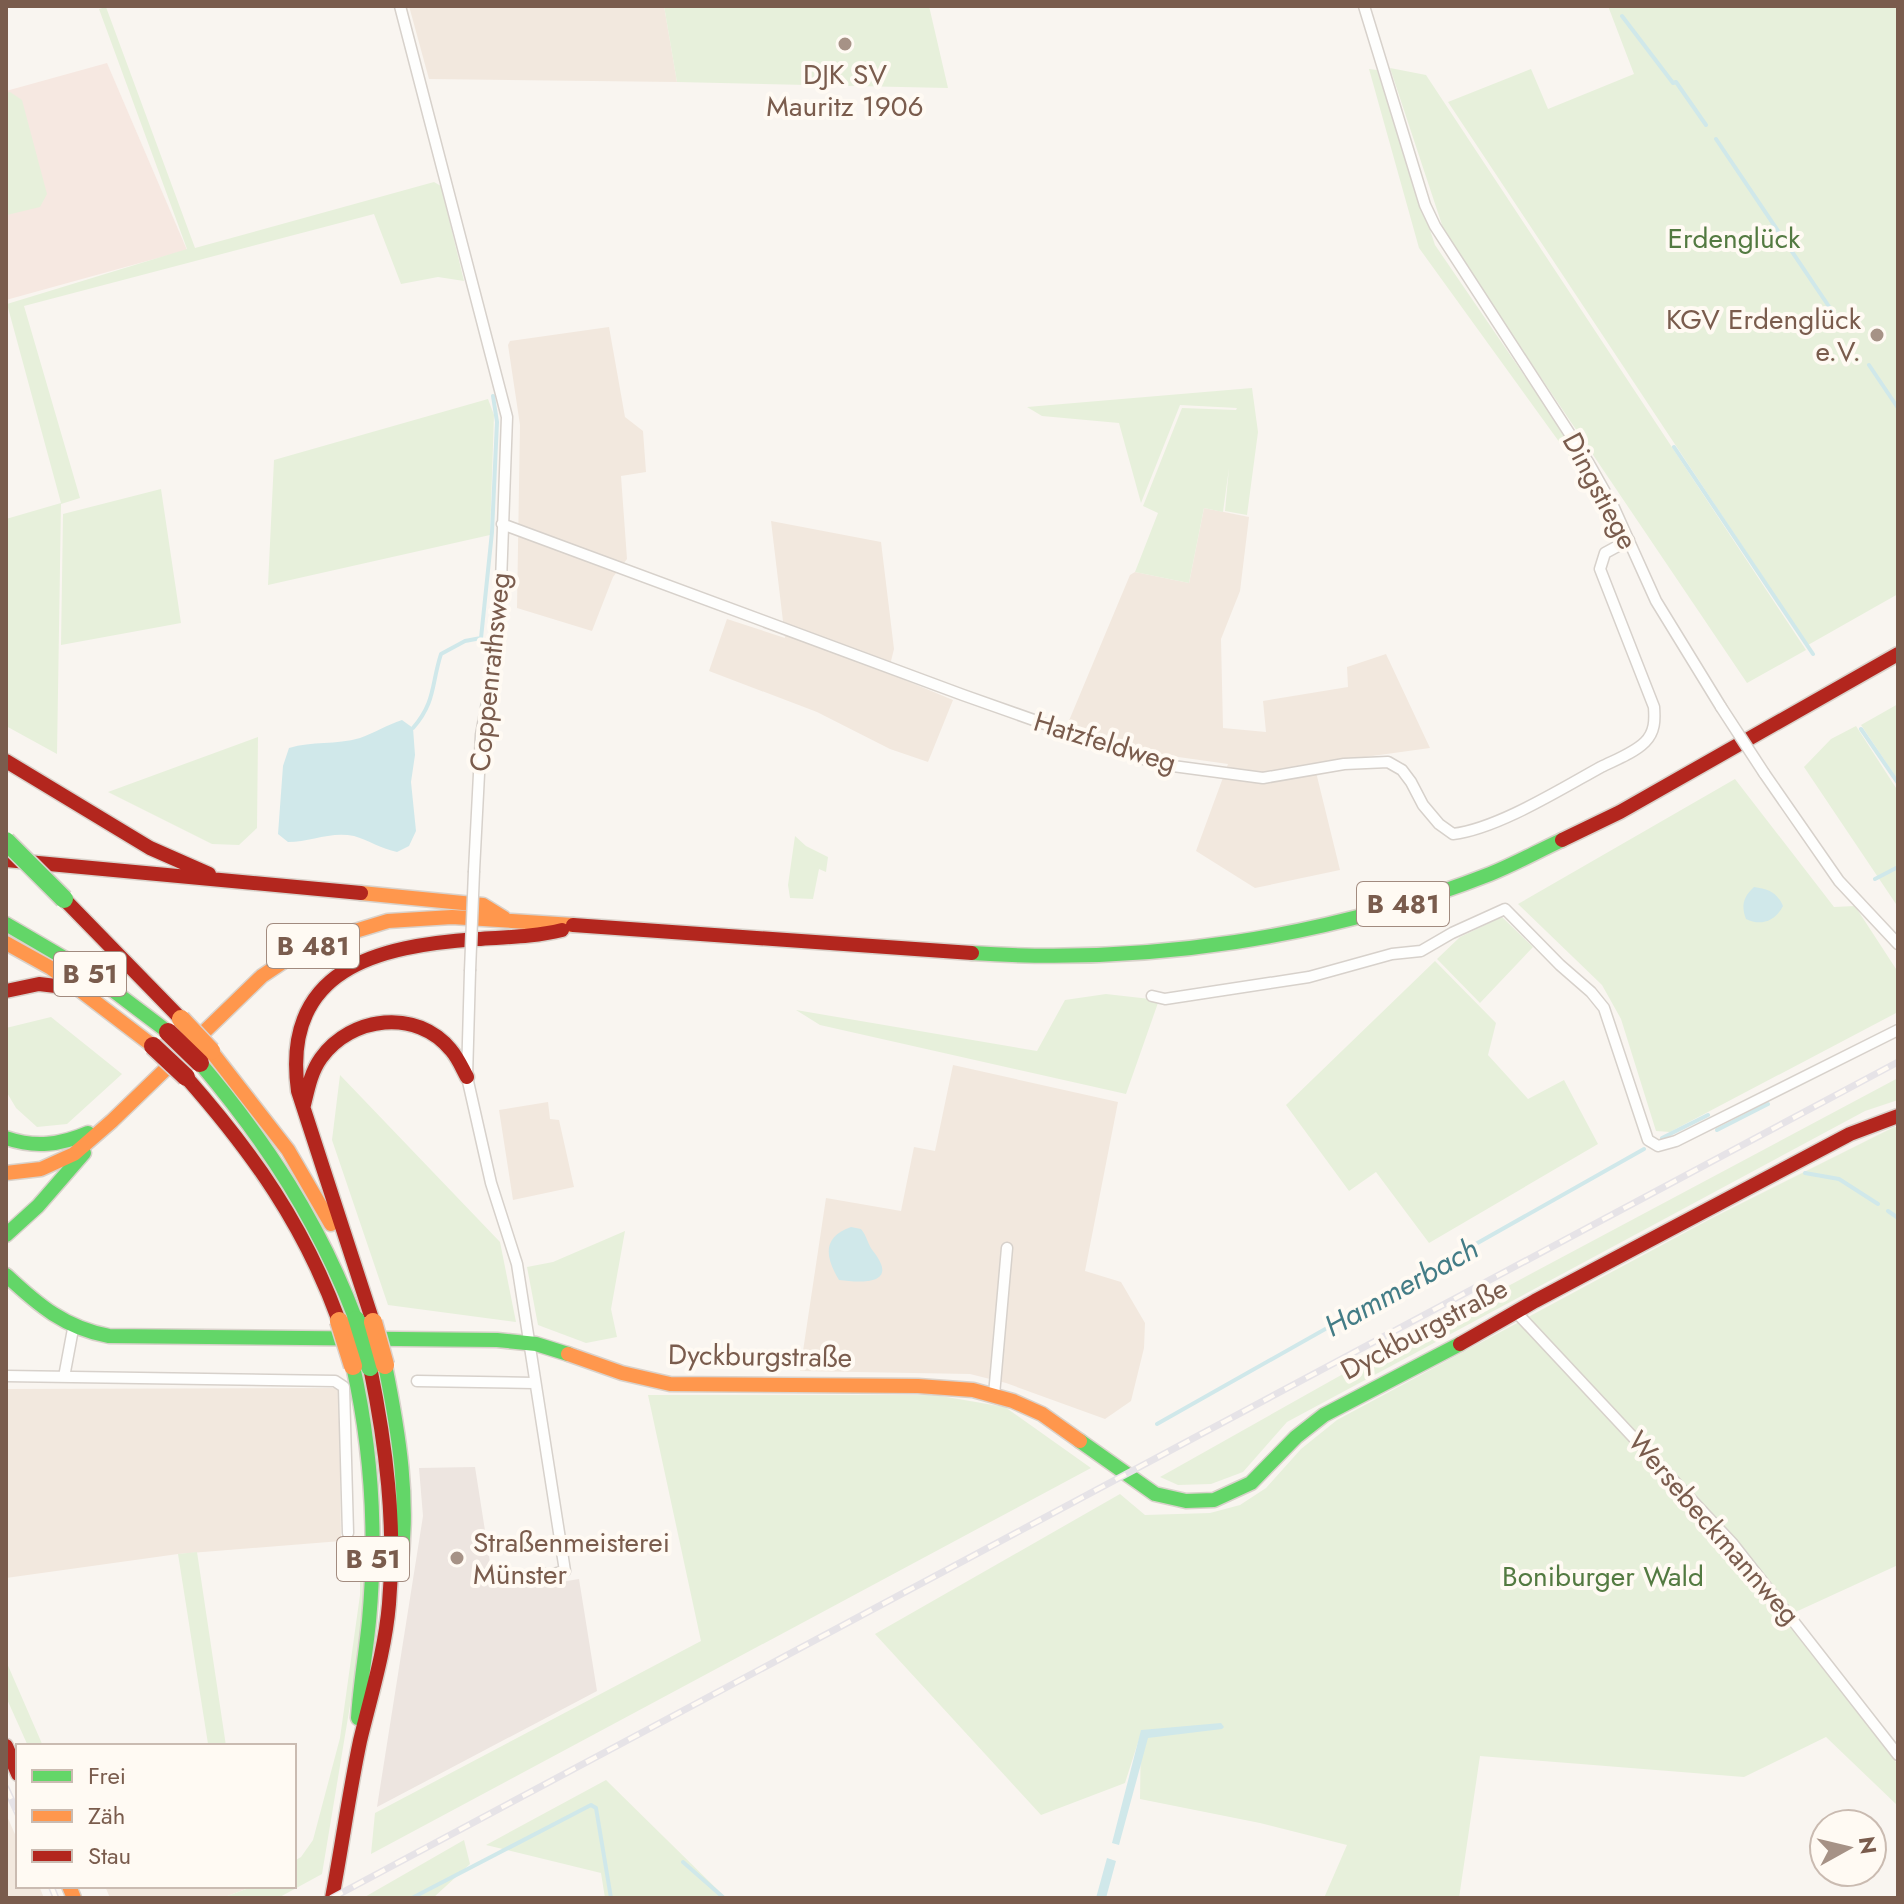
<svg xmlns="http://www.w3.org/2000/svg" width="1904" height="1904" font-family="Jost,sans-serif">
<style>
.residential{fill:#f2e8de}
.commercial{fill:#f6e8e1}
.industrial{fill:#ede5e0}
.green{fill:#e7f0db}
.water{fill:#d0e8ea}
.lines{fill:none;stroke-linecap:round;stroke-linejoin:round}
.stream{stroke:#d0e8ea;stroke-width:4}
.street-casing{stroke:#d7d1cb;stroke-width:13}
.fast-casing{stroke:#d9d2cb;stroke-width:17}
.slow-casing{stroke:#d9d2cb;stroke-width:17}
.jam-casing{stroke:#d9d2cb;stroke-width:17}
.street{stroke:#fefefd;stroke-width:10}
.fast{stroke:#63d668;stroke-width:14}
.slow{stroke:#ff974d;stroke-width:14}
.jam{stroke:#b3261e;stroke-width:14}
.rail-casing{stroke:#e6e3e7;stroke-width:7}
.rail{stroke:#fffaf3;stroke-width:4;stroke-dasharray:12;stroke-linecap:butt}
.street-bridge-casing{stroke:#d7d1cb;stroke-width:13;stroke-linecap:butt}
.fast-bridge-casing{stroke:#dad1cc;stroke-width:21;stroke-linecap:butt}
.slow-bridge-casing{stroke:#dad1cc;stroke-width:21;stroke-linecap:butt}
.jam-bridge-casing{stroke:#dad1cc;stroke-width:21;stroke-linecap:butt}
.street-bridge{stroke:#fefefd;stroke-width:10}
.fast-bridge{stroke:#63d668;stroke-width:18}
.slow-bridge{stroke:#ff974d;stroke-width:18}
.jam-bridge{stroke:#b3261e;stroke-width:18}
.poi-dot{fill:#a69286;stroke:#fffaf3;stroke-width:3}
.labels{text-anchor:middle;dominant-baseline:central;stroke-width:8;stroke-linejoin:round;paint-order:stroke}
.shield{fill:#fffaf3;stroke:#a28b7f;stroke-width:2}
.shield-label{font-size:26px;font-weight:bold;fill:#7a5c4d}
.poi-label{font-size:28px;fill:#7a5c4d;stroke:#fffaf3}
.park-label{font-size:28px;fill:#537a41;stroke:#fffaf3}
.street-label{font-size:28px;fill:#7a5c4d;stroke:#fffaf3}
.water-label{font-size:30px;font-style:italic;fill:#437c86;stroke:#fffaf3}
</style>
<rect width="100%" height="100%" fill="#f9f5f0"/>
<path class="residential" d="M409 6H664L677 82 429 79Z
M609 327 625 417 643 431 646 472 621 476 627 559 613 577 592 631 517 608 520 425 508 345 510 341Z
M1204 508 1249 517 1240 591 1221 639 1223 728 1266 732 1263 701 1348 687 1347 667 1386 654 1430 748 1314 764 1340 870 1255 888 1196 851 1228 764 1150 753 1068 723 1130 575 1135 572 1189 583Z
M771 521 881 542 894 649 888 673 953 700 928 762 890 749 817 712 709 671 727 619 785 638Z
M953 1065 1118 1102 1085 1271 1121 1282 1145 1323 1144 1348 1131 1401 1105 1419 1006 1383 970 1374 800 1371 826 1198 901 1211 914 1147 935 1151Z
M548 1102 550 1119 559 1120 574 1187 513 1200 499 1110Z
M339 1388 341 1541 178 1554 6 1578V1389Z
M6 1814 18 1841V1886H39L44 1898H6Z
M105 1886H254L222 1898H110Z"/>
<path class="commercial" d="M107 63 187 250 6 300V91Z"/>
<path class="industrial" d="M475 1467 492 1575 546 1567 549 1584 579 1579 597 1691 377 1807 423 1516 419 1468Z"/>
<path class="green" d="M664 6H929L948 88 677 82Z
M1608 6H1898V594L1808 645 1448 102 1531 69 1548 109 1634 74Z
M106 7 195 248 434 182 441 186 464 281 438 277 401 284 374 214 24 306 80 498 61 504 57 754 6 726V519L61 503 7 304 187 249 99 9Z
M1390 68 1426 75 1806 650 1747 683 1446 237Z
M1369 69 1377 70 1435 245 1587 467 1578 468 1419 248Z
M10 92 22 100 47 194 40 207 7 215 6 93Z
M1252 388 1258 432 1247 515 1225 511 1229 468 1223 512 1204 508 1189 583 1135 572 1158 513 1143 506 1182 408 1236 410 1237 408 1180 405 1141 503 1119 423 1042 416 1027 407Z
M488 399 494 415 490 535 268 585 274 460Z
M161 489 181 623 61 645 63 514Z
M1898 704V780L1861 725Z
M1856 726 1898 791V907L1804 767 1831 739Z
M258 737 257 828 239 845 212 844 108 792Z
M1735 779 1834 907 1855 906 1898 972V1012L1670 1132 1656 1131 1621 1019 1602 985 1518 904Z
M795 836 806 846 828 857 826 872 819 869 813 899 790 898 788 885Z
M1502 917 1533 947 1480 1003 1437 959 1460 937Z
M1435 961 1496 1023 1488 1055 1528 1099 1564 1080 1598 1144 1429 1243 1376 1172 1349 1191 1286 1105Z
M1106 994 1159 1000 1126 1094 820 1025 796 1010 1037 1051 1065 1000Z
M51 1017 122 1074 67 1124 37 1127 16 1108 6 1091V1028Z
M340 1075 500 1242 516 1322 388 1305 332 1140Z
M1898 1078V1100L1865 1111 1287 1422 1243 1472 1211 1484 1178 1485 1160 1477 1343 1374Z
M1894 1127H1898V1565L1789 1615 1898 1765V1806L1826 1737 1744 1777 1480 1756 1459 1898H1324L1347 1845 1260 1823 1140 1799 1141 1733 1125 1783 1041 1815 875 1634 1120 1494 1145 1515 1210 1513 1240 1505 1266 1488 1301 1449 1337 1420 1712 1218Z
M625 1231 611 1309 617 1337 586 1343 538 1325 527 1267 553 1262Z
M648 1395H935L1005 1407 1091 1468 371 1854 375 1813 701 1641Z
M341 1541H367L368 1597 322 1874 278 1898H222L254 1886H294V1861L301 1857 313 1840 340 1738 360 1595V1550Z
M197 1552 226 1746 208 1744 178 1554Z
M6 1661 43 1746H28L6 1697Z
M606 1780 726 1898H605L601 1873 486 1845Z
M464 1840 470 1864 433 1898H363Z"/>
<path class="water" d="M402 720 413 728 415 755 411 782 416 831 409 846 397 852C382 849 368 840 354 836 331 831 310 842 288 842L278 834 283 766 289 748C312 741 336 745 360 738 374 733 387 725 402 720Z
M1754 887C1768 889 1777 892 1783 906 1776 920 1762 927 1746 919 1741 906 1743 897 1754 887Z
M851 1227 861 1229C867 1236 868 1245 873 1251 900 1285 862 1283 839 1280 825 1257 822 1237 851 1227Z
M1221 1723 1224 1727 1222 1729 1148 1738 1119 1845 1112 1843 1141 1730Z
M1107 1858 1116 1861 1106 1898H1096Z"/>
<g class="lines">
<path class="stream" d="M1622 16 1673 83 1676 82 1706 125
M1716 139 1832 311
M1869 365 1898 408
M1674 447 1813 654
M413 728C436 701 431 685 441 654L465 641 481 638 492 532 497 422 493 396
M1861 729 1898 783
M1875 879 1898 867
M1717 1130 1768 1104
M1662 1138 1708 1115
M1805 1173 1839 1179 1878 1204
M1888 1211 1898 1218
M1157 1424 1644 1149
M683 1862 724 1898
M412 1898 591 1805 596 1808 611 1898"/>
<g class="street-casing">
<path id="street" d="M400 6 507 417 499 637 481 735 474 871
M1364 6 1425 205 1435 226 1588 462 1614 508 1656 601 1721 707
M502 524 963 695 1158 764 1263 778 1344 764 1388 762 1402 770 1411 782 1423 805 1439 824 1453 834C1497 829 1561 789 1601 767 1615 760 1634 753 1645 742 1655 732 1655 720 1654 707L1600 569 1605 553 1629 540
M1764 773 1839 881 1898 944
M470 971 467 1077 491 1183 517 1264 565 1571 549 1575
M1152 996 1165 999 1309 977 1392 954 1421 951 1452 933 1505 909 1560 965 1591 992 1604 1008 1648 1140 1658 1146 1676 1141 1898 1030
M1516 1312 1733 1544 1898 1755
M6 1376 335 1381 344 1387 348 1533
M64 1377 73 1329
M417 1381 534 1383
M994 1395 1007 1248"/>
</g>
<g class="fast-casing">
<path id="fast" d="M6 924 90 973 168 1032
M972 953C1147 965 1327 938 1490 874 1515 864 1538 851 1562 840
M200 1063C268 1144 318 1221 356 1320
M6 1138C35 1148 60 1145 88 1133
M6 1235 38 1206 84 1153
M6 1275C38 1305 65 1328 109 1336L497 1340 536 1344 568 1354
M385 1365C399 1434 410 1501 400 1571
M353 1366C372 1451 377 1534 369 1621 366 1653 360 1685 358 1718
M1080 1441 1155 1494 1186 1501 1214 1500 1251 1483 1296 1437 1324 1415 1460 1344"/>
</g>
<g class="slow-casing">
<path id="slow" d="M361 893 483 905 504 918
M6 943 51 968 153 1046
M211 1051 288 1150 331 1224
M6 1173 41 1169 74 1154 112 1121 262 976 298 952 329 939 388 921 452 917 573 925
M568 1354 622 1373 670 1384 918 1386 973 1390 1013 1401 1042 1414 1080 1441
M69 1886 74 1898"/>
</g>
<g class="jam-casing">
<path id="jam" d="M6 761 150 848 209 874
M1562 840 1620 812 1898 654
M6 860 361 893
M64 899 181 1019
M573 925 972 953
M6 991 39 984 73 988
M186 1077C253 1153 304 1225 339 1321
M304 1105C308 1088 311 1072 321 1058 351 1016 417 1008 451 1050 458 1058 462 1068 467 1077
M373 1322 298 1091C281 968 378 946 477 939 506 937 534 937 562 930
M1460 1344 1535 1301 1850 1134 1898 1116
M6 1746 18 1774
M332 1898C342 1846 349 1793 360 1741 371 1695 385 1651 389 1604 396 1524 386 1445 370 1367"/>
</g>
<use href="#street" class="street"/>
<use href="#fast" class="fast"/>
<use href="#slow" class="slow"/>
<use href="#jam" class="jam"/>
<g class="rail-casing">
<path id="rail" d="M6 1788 18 1814
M51 1886 56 1898
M332 1898 1898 1062"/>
</g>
<use href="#rail" class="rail"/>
<g class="street-bridge-casing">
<path id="street-bridge" d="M1721 707 1764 773
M470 971 474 871"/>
</g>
<g class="fast-bridge-casing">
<path id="fast-bridge" d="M6 841 64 899
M356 1320 370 1367"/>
</g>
<g class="slow-bridge-casing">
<path id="slow-bridge" d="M181 1019 211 1051
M339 1321 353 1366
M373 1322 385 1365"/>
</g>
<g class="jam-bridge-casing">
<path id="jam-bridge" d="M168 1032 200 1063
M153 1046 186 1077"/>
</g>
<use href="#street-bridge" class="street-bridge"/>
<use href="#fast-bridge" class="fast-bridge"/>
<use href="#slow-bridge" class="slow-bridge"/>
<use href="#jam-bridge" class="jam-bridge"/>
</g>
<g class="poi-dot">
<circle cx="845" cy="44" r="8"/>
<circle cx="1877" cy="335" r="8"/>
<circle cx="457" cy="1558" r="8"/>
</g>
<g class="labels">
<g class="shield">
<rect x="1357" y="882" width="92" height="44" rx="6"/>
<rect x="267" y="924" width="92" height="44" rx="6"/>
<rect x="54" y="952" width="72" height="44" rx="6"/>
<rect x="337" y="1537" width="72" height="44" rx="6"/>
</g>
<g class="shield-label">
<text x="1403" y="904">B 481</text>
<text x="313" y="946">B 481</text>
<text x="90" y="974">B 51</text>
<text x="373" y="1559">B 51</text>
</g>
<g class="poi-label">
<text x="845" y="74">DJK SV<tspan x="845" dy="32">Mauritz 1906</tspan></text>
<text x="1861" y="319" text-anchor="end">KGV Erdenglück<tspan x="1861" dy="32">e.V.</tspan></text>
<text x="473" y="1542" text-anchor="start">Straßenmeisterei<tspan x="473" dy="32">Münster</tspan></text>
</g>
<g class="park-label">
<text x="1734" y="238">Erdenglück</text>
<text x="1603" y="1576">Boniburger Wald</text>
</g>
<g class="street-label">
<text transform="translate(1600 491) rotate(62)">Dingstiege</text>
<text transform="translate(490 672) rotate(-84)">Coppenrathsweg</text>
<text transform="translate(1105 742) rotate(17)">Hatzfeldweg</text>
<text transform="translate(1424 1329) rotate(-28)">Dyckburgstraße</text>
<text transform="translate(760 1356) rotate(1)">Dyckburgstraße</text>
<text transform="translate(1714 1528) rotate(49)">Wersebeckmannweg</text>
</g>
<g class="water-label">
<text transform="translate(1401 1287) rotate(-29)">Hammerbach</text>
</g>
</g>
<rect width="1904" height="1904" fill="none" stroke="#7a5c4d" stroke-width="16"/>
<rect x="16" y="1744" width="280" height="144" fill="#fffaf3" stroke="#cabbb1" stroke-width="2"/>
<rect x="32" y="1770" width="40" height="12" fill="#63d668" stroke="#cabbb1" stroke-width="2"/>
<text x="88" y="1784" font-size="24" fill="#7a5c4d">Frei</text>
<rect x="32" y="1810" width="40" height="12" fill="#ff974d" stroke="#cabbb1" stroke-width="2"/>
<text x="88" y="1824" font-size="24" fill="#7a5c4d">Zäh</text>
<rect x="32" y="1850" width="40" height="12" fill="#b3261e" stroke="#cabbb1" stroke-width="2"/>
<text x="88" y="1864" font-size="24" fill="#7a5c4d">Stau</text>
<g transform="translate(1848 1848) rotate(82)"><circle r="38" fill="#fffaf3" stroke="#cabbb1" stroke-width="2"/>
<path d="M0-6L14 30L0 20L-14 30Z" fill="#a69286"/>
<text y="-12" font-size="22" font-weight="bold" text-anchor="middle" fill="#7a5c4d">N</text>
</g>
</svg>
